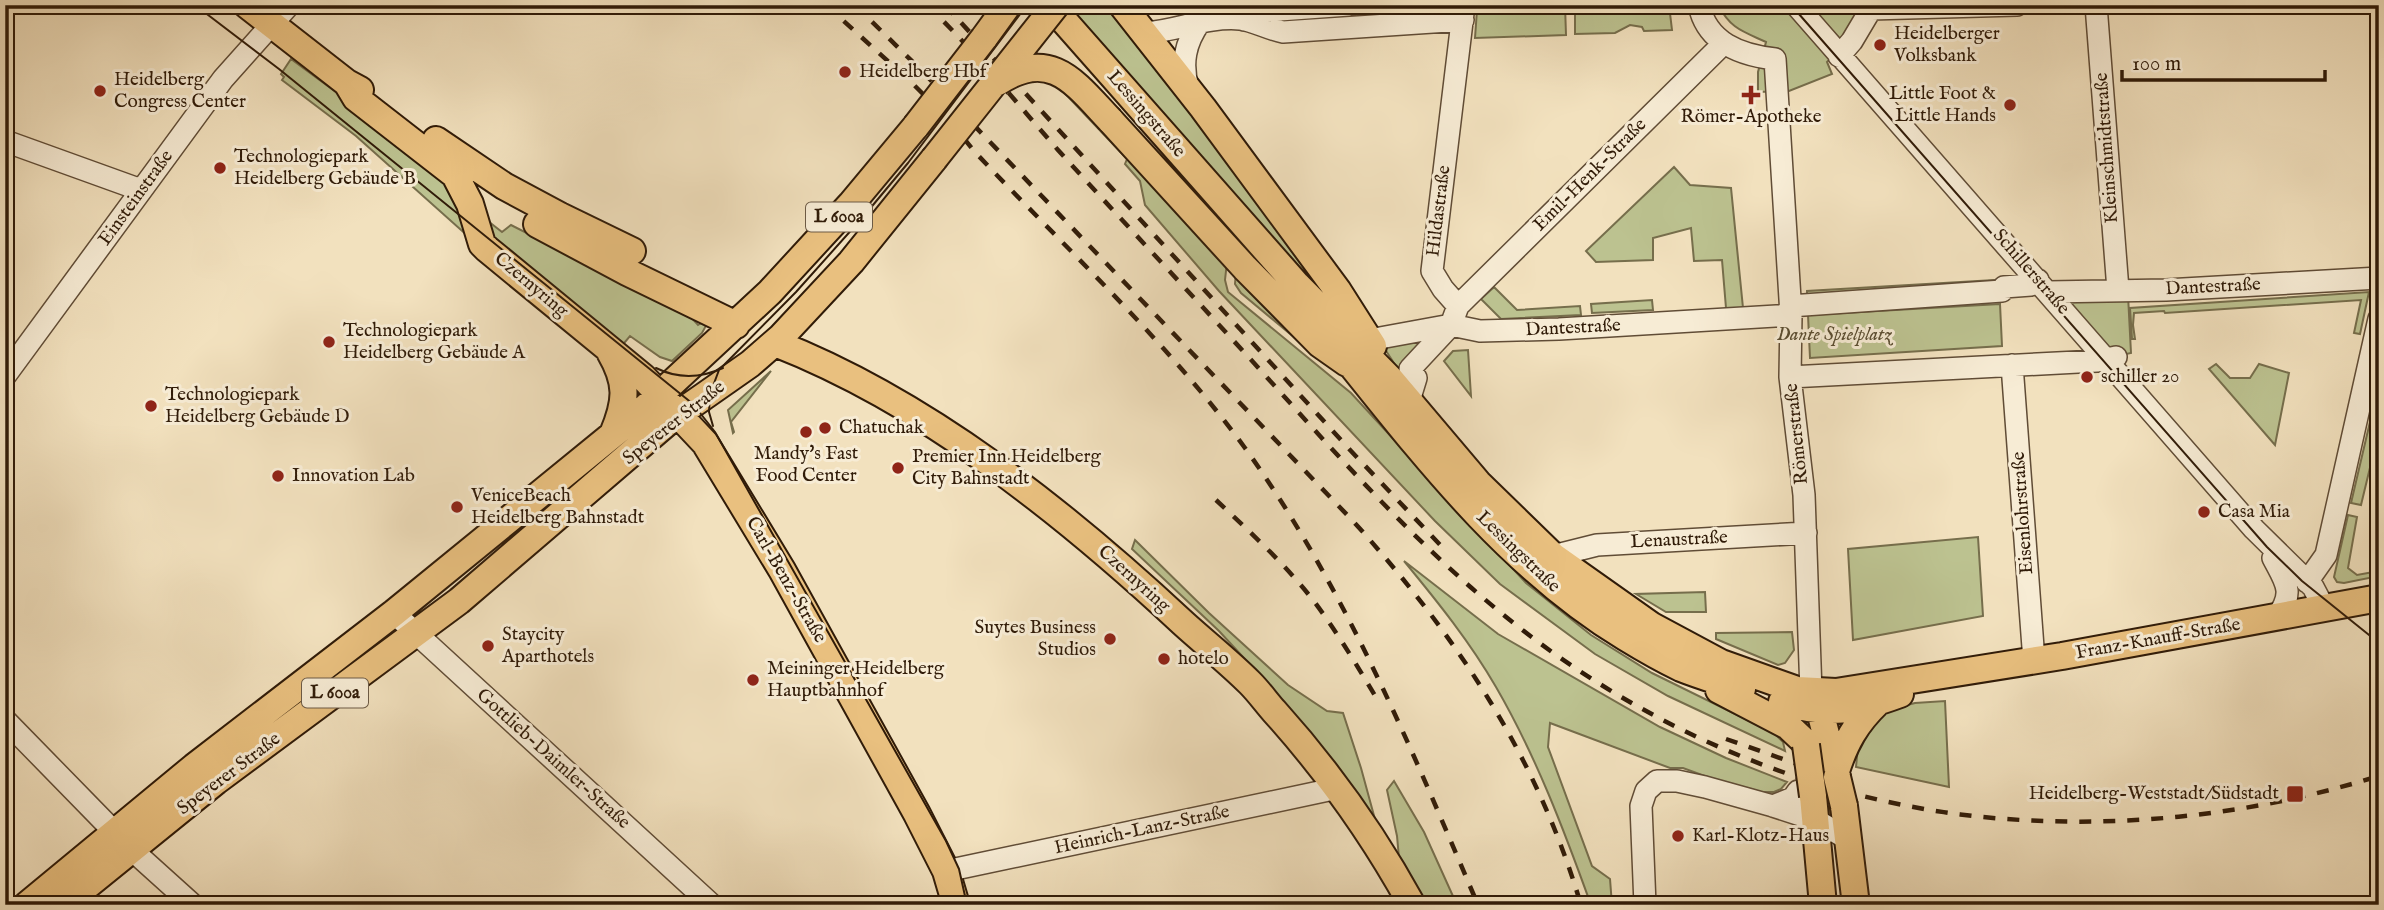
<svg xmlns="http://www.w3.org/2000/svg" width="2384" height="910" font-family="'IM FELL English',serif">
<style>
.green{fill:#bcc290;stroke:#766e4c;stroke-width:2}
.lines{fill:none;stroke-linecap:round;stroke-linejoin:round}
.minor-casing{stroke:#604c36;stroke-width:24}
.major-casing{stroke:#301b08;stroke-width:30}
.minor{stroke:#f7ecd5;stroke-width:21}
.major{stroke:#e9c07f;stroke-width:26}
.tram{stroke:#301b08;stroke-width:2}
.rail{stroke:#301b08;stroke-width:4.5;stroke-dasharray:12 12;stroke-linecap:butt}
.major-bridge-casing{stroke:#301b08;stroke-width:30;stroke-linecap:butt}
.major-bridge{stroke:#e9c07f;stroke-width:26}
.poi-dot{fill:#8f2418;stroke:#f7ecd5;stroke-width:2.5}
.labels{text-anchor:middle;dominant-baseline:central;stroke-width:6;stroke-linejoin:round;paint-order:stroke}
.shield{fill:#f7ecd5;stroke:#6c5a46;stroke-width:2}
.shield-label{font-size:18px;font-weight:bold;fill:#301b08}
.poi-label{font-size:19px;fill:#301b08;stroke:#f7ecd5;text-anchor:start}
.street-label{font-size:19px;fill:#301b08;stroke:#f7ecd5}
.park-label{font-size:19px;font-style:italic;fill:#5a4d31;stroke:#f7ecd5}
</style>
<rect width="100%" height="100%" fill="#f2e1be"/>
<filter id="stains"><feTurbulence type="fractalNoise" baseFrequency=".00286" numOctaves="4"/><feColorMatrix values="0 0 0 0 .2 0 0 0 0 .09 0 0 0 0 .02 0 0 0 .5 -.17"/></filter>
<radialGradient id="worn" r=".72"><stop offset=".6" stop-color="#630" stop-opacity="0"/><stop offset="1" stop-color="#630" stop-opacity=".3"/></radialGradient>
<path class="green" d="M1082 5H1109L1354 323 1328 302 1075 15Z
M1565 5 1566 35 1475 38 1477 10Z
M1575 5H1669L1672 30 1644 31 1642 27 1630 25 1615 33 1575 34Z
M1718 5H1867L1845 44 1827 62 1832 74 1789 91 1758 92V72L1766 42C1742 31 1731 29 1718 5Z
M291 59 344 98 456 190 470 238 356 136 282 80 284 77 281 74Z
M1057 85 1075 97 1227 262 1225 280 1228 292 1351 393 1526 583 1591 635 1652 673 1774 733 1783 742 1785 751 1668 696 1595 654 1500 584 1435 521 1219 291 1145 205 1140 181 1125 164 1127 159Z
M1674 167 1690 185 1731 188 1743 308H1726L1722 260 1694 261 1691 228 1653 238V260L1596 262 1586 251Z
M479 214 502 232 511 225 690 316 698 325 706 320 708 322 702 333 672 361 660 357 630 336 619 349 492 246Z
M1236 271 1319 358 1241 293 1235 284Z
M1994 280 1995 287 1807 300V291Z
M1494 287 1517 310 1580 306 1581 315 1501 319 1481 299Z
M2369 292 2360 334 2354 333 2361 300 2165 313 2164 311 2134 313 2133 325 2135 339H2132L2130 308Z
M2057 293 2128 295 2131 353 2112 357Z
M1652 300 1653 310 1592 313 1591 304Z
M2000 304 2002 346 1810 358 1808 315Z
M1425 333 1408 369 1401 374 1381 343Z
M1468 350 1471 396 1444 361 1453 351Z
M2216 364 2230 378H2250L2259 364 2289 373 2275 445 2209 369Z
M771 371 731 422 734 432 733 433 728 410Z
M2377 392H2379V428L2376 440 2379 441V451H2374L2361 505 2351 503Z
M2348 515 2357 517 2348 568 2357 575 2379 571V576L2344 583 2337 582 2334 577Z
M1978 537 1983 616 1853 640 1848 549Z
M1135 540 1209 613 1288 685 1327 711 1343 713 1361 768 1376 823 1267 683 1219 631 1132 549Z
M1404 561 1498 634 1660 727 1726 758 1787 782 1781 789 1774 792H1761L1713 779 1683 768H1670L1550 723 1548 747 1592 866 1610 879 1612 905H1591C1564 830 1536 756 1496 687 1470 642 1437 601 1404 561Z
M1705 592 1706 612H1666L1636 594Z
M1792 632 1794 650 1785 663 1778 665 1716 639V633Z
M1945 701 1949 787 1856 767 1858 746 1881 712 1915 703Z
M1394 781 1424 832 1457 905H1427L1399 858 1397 836 1387 790Z"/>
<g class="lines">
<g class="minor-casing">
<path id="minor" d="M1699 5C1707 43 1740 55 1775 59L1791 315 1790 377 1804 495 1811 692
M1796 5 2254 529 2313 587 2324 608
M1871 5V9L2017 5
M2096 5 2118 290
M1244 20 1267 11 1349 5
M1145 33C1177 31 1207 16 1240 19 1252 20 1268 29 1283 32L1463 20
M1839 56 1852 41 1871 9
M1188 88C1181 63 1185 43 1200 22
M5 141 141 190
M2048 292 2166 290 2379 278
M1458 306 1723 44
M1790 306 2002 291 2004 287 2031 285 2038 280
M1369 340 1451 325 1480 331 1559 329 1791 315
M2012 365 2034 661
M5 376 223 79 289 5
M1790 377 2097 361 2116 357
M1409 401 1416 378 1410 369 1451 325 1458 306 1443 289 1432 271 1464 5
M1553 556 1597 545 1806 533
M2273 558C2286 583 2295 592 2277 617
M2307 582 2326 555 2379 319
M394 613 712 905
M5 720 132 850 193 905
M1773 806 1793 798 1798 791
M946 871 1338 788
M1645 905 1641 806 1646 791 1657 781H1677L1705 787 1773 806 1816 820 1849 840"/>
</g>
<g class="major-casing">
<path id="major" d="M247 5 347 83 360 90
M1050 5 1297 285 1390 379 1478 483 1553 556 1652 626 1721 663 1797 690 1836 692 2062 656 2379 598
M1122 5 1203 108 1338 291 1373 346
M984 38 1008 5
M347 83 356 98 455 175 470 204 482 244 487 249 643 377 705 443 782 570 917 814 946 871 956 905
M1110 120 1245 268 1320 344 1347 363
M436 140 504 186 560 216 632 251
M537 224 627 272 736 325
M775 343C926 402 1065 513 1183 623 1205 643 1229 662 1250 683 1259 692 1266 702 1274 711 1328 771 1373 834 1412 905
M1337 347C1423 454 1507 565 1625 637 1643 648 1662 659 1681 668 1701 676 1722 682 1742 689
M610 352C628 383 627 401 613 434
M1719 690 1788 726 1806 743
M1813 695 1820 711 1837 777
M1782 702C1830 716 1854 711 1900 694
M1836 771C1845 743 1856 723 1877 703
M1813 796 1823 905
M1844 806 1856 905
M27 905 194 767 394 613 643 410 770 292 851 204 916 126
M63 905 216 781 459 601 670 420 750 364 781 337 851 262 934 159"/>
</g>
<use href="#minor" class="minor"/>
<use href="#major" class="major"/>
<path class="tram" d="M195 5 279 69 693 404 715 432 946 841 959 869 967 905
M1791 5 2267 547 2302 581 2379 643
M656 368C678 379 701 378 723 368
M713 426 709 412 710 394 719 370 796 292 863 217 908 163 1027 5"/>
<path class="rail" d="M826 5 912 83 950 121 974 151C1065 248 1166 340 1245 448 1345 587 1411 748 1478 905
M855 5 922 71 1353 521C1456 635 1537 756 1581 905
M927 5C974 50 1015 101 1058 150 1126 225 1195 298 1263 373 1338 456 1413 541 1500 612 1639 727 1813 802 1993 818 2124 829 2253 815 2379 776
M945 5 1351 451 1446 551
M1216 500C1249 531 1285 564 1313 600 1338 633 1359 669 1380 704
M1726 739 1845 781"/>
<g class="major-bridge-casing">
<path id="major-bridge" d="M998 82C1051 47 1075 83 1110 120
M916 126 984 38
M934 159 1056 5
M1806 745 1813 796
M1837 777 1844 806"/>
</g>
<use href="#major-bridge" class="major-bridge"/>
</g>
<g class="poi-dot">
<circle cx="1880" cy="45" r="7"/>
<circle cx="845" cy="72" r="7"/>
<circle cx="100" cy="91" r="7"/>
<path d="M1747.5 84.5h7v7h7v7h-7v7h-7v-7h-7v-7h7z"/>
<circle cx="2010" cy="105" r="7"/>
<circle cx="220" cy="168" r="7"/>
<circle cx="329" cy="342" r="7"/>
<circle cx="2087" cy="377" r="7"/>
<circle cx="151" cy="406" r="7"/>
<circle cx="825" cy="428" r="7"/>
<circle cx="806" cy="432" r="7"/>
<circle cx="898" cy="468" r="7"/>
<circle cx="278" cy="476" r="7"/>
<circle cx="457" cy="507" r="7"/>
<circle cx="2204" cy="512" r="7"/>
<circle cx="1110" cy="639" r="7"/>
<circle cx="488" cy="646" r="7"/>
<circle cx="1164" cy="659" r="7"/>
<circle cx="753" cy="680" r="7"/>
<rect x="2286" y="785" width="18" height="18" rx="3.5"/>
<circle cx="1678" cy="836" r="7"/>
</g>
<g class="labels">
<g class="shield">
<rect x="806" y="202.5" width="66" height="29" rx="5"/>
<rect x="302" y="678.5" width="66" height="29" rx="5"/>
</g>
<g class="shield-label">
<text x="839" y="217">L 600a</text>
<text x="335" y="693">L 600a</text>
</g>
<g class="poi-label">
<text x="1894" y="34">Heidelberger<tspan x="1894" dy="22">Volksbank</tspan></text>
<text x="859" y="72">Heidelberg Hbf</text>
<text x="114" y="80">Heidelberg<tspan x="114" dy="22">Congress Center</tspan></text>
<text x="1996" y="94" text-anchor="end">Little Foot &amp;<tspan x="1996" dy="22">Little Hands</tspan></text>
<text x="1751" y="117" text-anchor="middle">Römer-Apotheke</text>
<text x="234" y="157">Technologiepark<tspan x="234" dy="22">Heidelberg Gebäude B</tspan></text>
<text x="343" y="331">Technologiepark<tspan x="343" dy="22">Heidelberg Gebäude A</tspan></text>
<text x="2101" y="377">schiller 20</text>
<text x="165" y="395">Technologiepark<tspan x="165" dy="22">Heidelberg Gebäude D</tspan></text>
<text x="839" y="428">Chatuchak</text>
<text x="806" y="454" text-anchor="middle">Mandy's Fast<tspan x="806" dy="22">Food Center</tspan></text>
<text x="912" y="457">Premier Inn Heidelberg<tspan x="912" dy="22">City Bahnstadt</tspan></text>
<text x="292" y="476">Innovation Lab</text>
<text x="471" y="496">VeniceBeach<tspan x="471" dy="22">Heidelberg Bahnstadt</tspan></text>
<text x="2218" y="512">Casa Mia</text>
<text x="1096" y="628" text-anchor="end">Suytes Business<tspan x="1096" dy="22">Studios</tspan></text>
<text x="502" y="635">Staycity<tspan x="502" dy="22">Aparthotels</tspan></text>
<text x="1178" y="659">hotelo</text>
<text x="767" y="669">Meininger Heidelberg<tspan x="767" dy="22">Hauptbahnhof</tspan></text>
<text x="2279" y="794" text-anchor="end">Heidelberg-Weststadt/Südstadt</text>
<text x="1692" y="836">Karl-Klotz-Haus</text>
</g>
<g class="street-label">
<text transform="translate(1146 114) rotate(49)">Lessingstraße</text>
<text transform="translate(2107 148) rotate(-94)">Kleinschmidtstraße</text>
<text transform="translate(1590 175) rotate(-45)">Emil-Henk-Straße</text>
<text transform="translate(136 198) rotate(-54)">Einsteinstraße</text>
<text transform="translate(1439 211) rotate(-83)">Hildastraße</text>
<text transform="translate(2031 272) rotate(49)">Schillerstraße</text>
<text transform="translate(531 285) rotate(40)">Czernyring</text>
<text transform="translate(2213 287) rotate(-3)">Dantestraße</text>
<text transform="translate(1573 328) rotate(-3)">Dantestraße</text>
<text transform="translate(674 423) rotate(-38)">Speyerer Straße</text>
<text transform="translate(1797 434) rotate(-96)">Römerstraße</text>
<text transform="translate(2023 513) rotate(-94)">Eisenlohrstraße</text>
<text transform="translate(1679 540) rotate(-3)">Lenaustraße</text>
<text transform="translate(1518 552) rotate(44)">Lessingstraße</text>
<text transform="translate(1134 579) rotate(42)">Czernyring</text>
<text transform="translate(786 580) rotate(60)">Carl-Benz-Straße</text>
<text transform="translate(2158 639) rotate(-10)">Franz-Knauff-Straße</text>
<text transform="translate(553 759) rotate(42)">Gottlieb-Daimler-Straße</text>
<text transform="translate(229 774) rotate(-37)">Speyerer Straße</text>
<text transform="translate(1142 830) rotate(-12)">Heinrich-Lanz-Straße</text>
</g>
<g class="park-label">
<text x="1834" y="335">Dante Spielplatz</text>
</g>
</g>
<rect width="2384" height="910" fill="none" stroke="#f2e1be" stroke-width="28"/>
<rect x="7" y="7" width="2370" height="896" fill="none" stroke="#301b08" stroke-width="3.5"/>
<rect x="14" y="14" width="2356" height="882" fill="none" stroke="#301b08" stroke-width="2"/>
<path d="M2122 70v10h203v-10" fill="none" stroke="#301b08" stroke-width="3.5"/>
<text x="2132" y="70" font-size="21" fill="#301b08" stroke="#f7ecd5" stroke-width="5" paint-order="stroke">100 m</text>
<rect width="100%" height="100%" filter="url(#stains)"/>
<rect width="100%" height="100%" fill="url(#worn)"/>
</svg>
